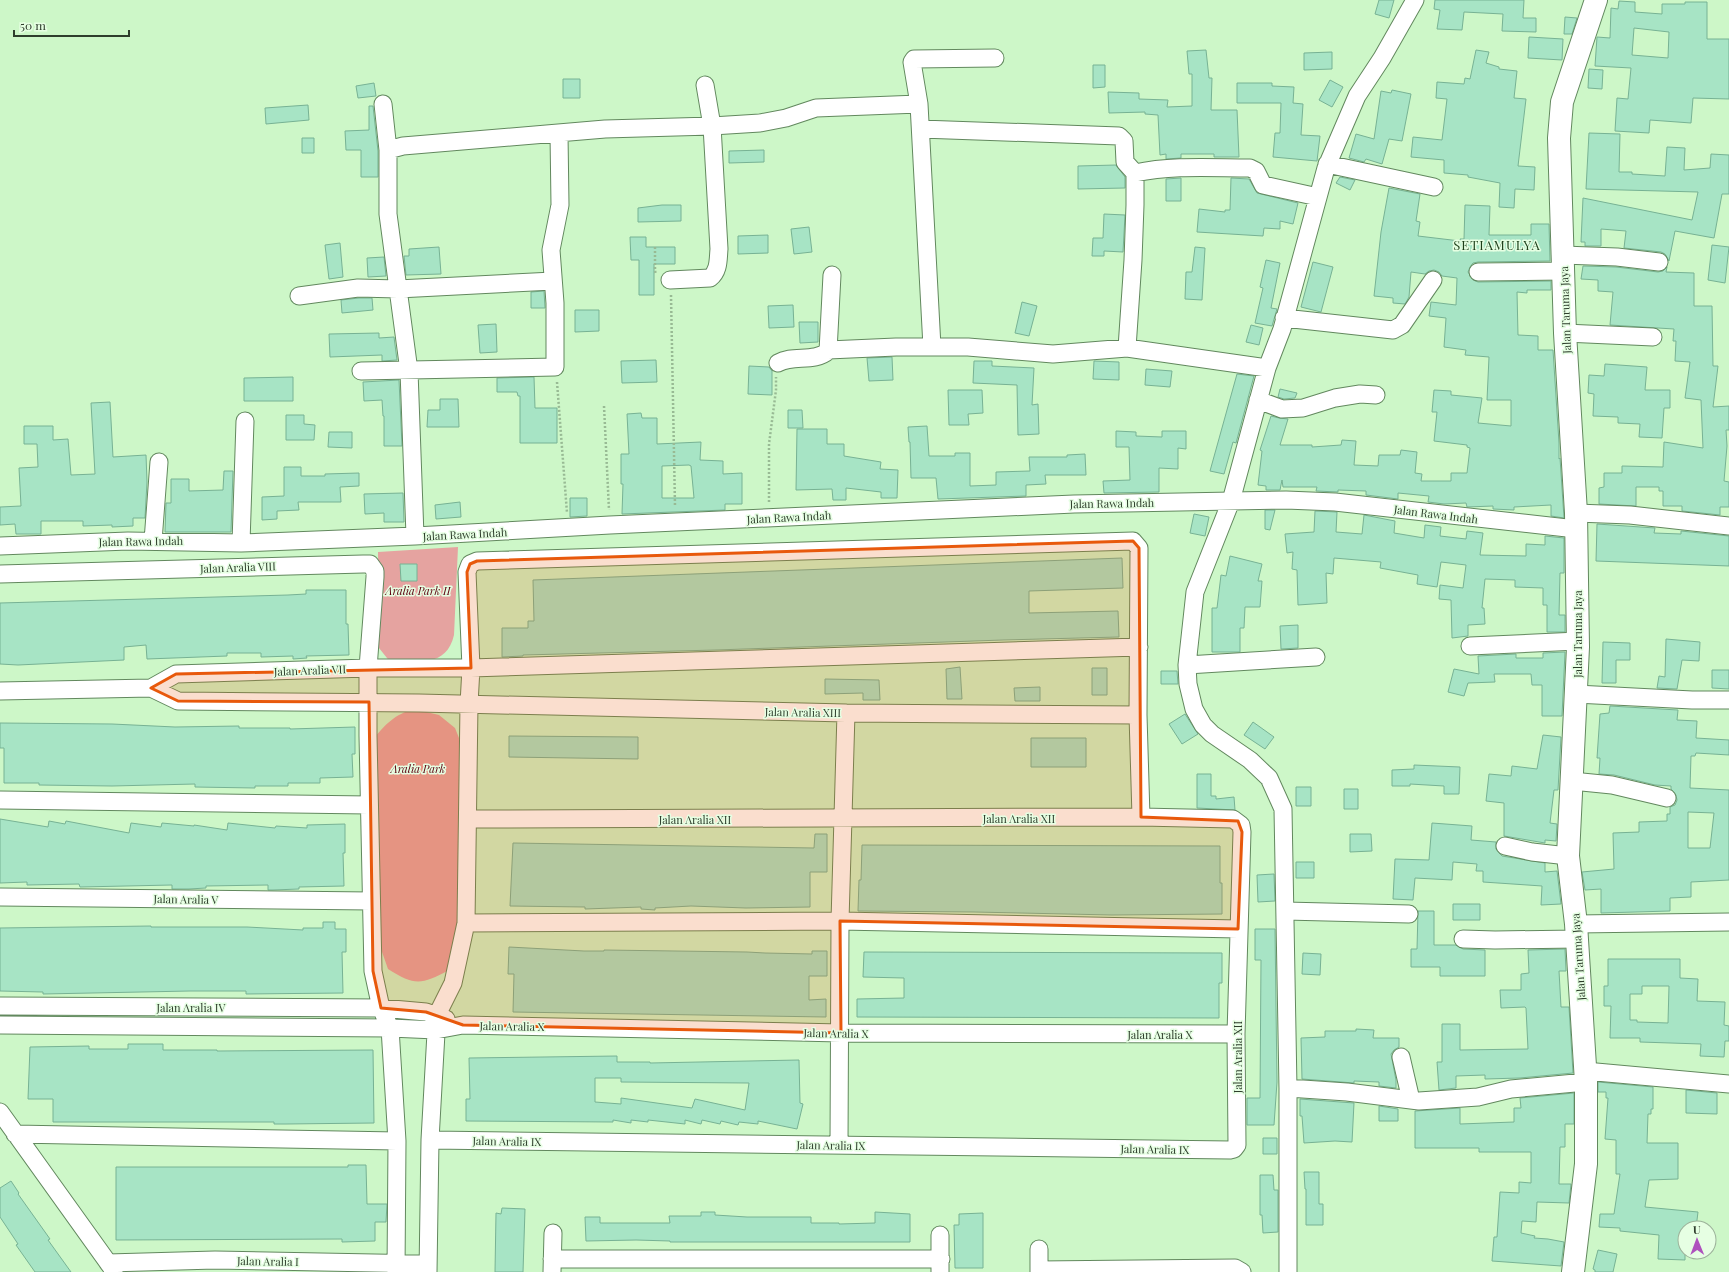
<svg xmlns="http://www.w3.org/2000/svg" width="1729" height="1272" font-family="'Playfair Display',serif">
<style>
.green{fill:#e5a3a0}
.building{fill:#a7e4c5;stroke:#77b294;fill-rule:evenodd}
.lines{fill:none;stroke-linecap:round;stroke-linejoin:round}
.minor-casing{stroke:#62885e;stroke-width:19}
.major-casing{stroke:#62885e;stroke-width:24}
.path{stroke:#98ba94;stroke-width:2.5;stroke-dasharray:2 2;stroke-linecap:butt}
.minor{stroke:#fff;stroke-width:17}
.major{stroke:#fff;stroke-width:22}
.marked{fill:#e8590c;fill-opacity:0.2;stroke:#e8590c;stroke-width:3;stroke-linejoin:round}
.labels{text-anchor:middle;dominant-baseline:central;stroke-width:3;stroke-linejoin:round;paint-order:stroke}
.street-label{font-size:11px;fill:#2e3e2c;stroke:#e6ffe3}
.park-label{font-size:11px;font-style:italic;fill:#5c000e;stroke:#e6ffe3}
.quarter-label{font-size:13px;letter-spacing:1px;fill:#1b3e18;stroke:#e6ffe3}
</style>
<rect width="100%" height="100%" fill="#cdf7c8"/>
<path class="green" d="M458 547 454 635C447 667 417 662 391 663L379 648 378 552Z
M414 709 439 715 455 728 461 743V940L449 970C421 985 415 986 388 969L381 949 374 738C387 723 394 715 414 709Z"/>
<path class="building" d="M1379 0H1394L1389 18 1375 14Z
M1435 0H1524L1523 18H1536V32L1502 31 1503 14 1464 12 1462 30 1437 29 1440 10 1434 9Z
M1619 1 1635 2V12L1662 14V4H1685V2H1707V39H1729V99L1693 98 1691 123 1650 120 1649 133 1615 131 1617 98 1628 99 1631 68 1595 66 1597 37 1610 38 1611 8 1618 9ZM1634 28 1669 32 1668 58 1632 55Z
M1565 17 1577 18 1572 34H1564Z
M1529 37 1563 39 1562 60 1528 58Z
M1206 50 1209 78H1212L1211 110H1237L1239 157H1214V154H1181V158L1166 159V154L1160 155 1158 115 1145 114V112L1109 113 1108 92 1139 93V99L1168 100 1167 107 1192 106V74H1189L1187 51Z
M1476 50 1489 52 1486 63 1499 67V69L1517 71 1514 98 1526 99 1518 166 1535 167 1534 190 1515 189 1514 208 1499 207 1500 183 1468 177V175L1444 173V160L1411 157 1413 137 1442 140 1447 99 1436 98 1437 82 1464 84 1465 78 1470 79Z
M1332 52V69L1304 70V53Z
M1093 65H1105V87L1093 88Z
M1589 69 1603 70 1602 89 1588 88Z
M563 79H580V98H563Z
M1330 80 1343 87 1332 107 1319 100Z
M374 83 376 96 358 98 356 86Z
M1237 83H1272V86L1294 87 1293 103 1303 104 1301 135 1320 136 1317 161 1273 157 1275 133H1280L1281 103H1237Z
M1392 90 1411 94 1402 141 1389 139 1382 164 1366 159 1364 162 1349 158 1356 134 1374 139 1381 91 1391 93Z
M308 105 309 120 266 124 265 108Z
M369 106H373L378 151V177H361V150H346L345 131 369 130Z
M1589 133 1620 134 1619 172H1632V174L1665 176 1667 147 1685 148 1684 170 1710 168 1711 154 1729 155V194H1722L1714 238 1675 231 1669 261 1665 254 1661 252 1624 248 1626 231 1601 229V246H1585V242H1581L1583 198 1692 220 1698 192 1586 189Z
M302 138H314V153H302Z
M764 150V162L729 163V151Z
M1116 165 1125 177V188L1078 189V166Z
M1340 177 1355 180 1350 190 1336 183Z
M1181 178V201H1166V179Z
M1231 178 1249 179 1257 193 1298 203 1293 224 1280 221V229L1264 228 1263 236 1197 232 1199 209 1225 212V210H1230Z
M1389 188 1420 194 1416 221 1420 222 1418 236 1460 241V239H1464L1465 205 1490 206 1489 235H1531V224H1549L1550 261 1478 262 1473 263 1470 267 1468 272 1473 280 1478 282 1551 281V290H1527V293L1517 292 1518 335 1538 336V350H1553L1559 443V459L1560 458 1564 518 1551 516V505L1514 507V510L1493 509V506L1467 507 1466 503 1444 504 1428 502 1429 496 1398 493V499L1366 495V491L1338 490V492L1316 491 1317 487H1283L1282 480 1280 490H1266V486L1258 485 1262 451 1260 450 1271 416 1279 418 1288 419 1280 445H1312V447L1341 445 1342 440 1356 441 1354 465 1378 466 1379 455H1400L1401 450 1417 452 1415 473 1422 474 1421 481H1451V473H1467L1470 448 1467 447V445L1434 441 1437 412H1432L1434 390 1451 391V395L1482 398 1478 423 1511 426V400H1487L1489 357 1465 355 1466 350 1444 347 1446 318 1429 316 1431 302 1456 305 1457 278 1442 276 1439 272 1434 270 1429 271 1425 274 1411 272 1409 297 1405 304 1393 303V298L1374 296 1381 232Z
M662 205H681V221L638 222V208Z
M1104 214 1125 215 1123 252 1104 251V256H1092L1093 238H1103Z
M809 227 812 252 794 254 791 229Z
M768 235V253L738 254V236Z
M630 237H646V247H675V264H654V295H639V260H631Z
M340 243 343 277 329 279 325 245Z
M1712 245 1729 247 1725 283 1708 280Z
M439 247 441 274 406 275 404 256H409V249Z
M1195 247 1205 248 1202 300 1185 299 1186 272H1192Z
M384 257 386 276 368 277 367 258Z
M1266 260 1280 263 1271 308 1277 309 1272 326 1255 323 1263 288 1260 287Z
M1313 262 1333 267 1321 312 1301 307Z
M1583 266 1616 267 1658 272 1663 271 1667 267 1666 272 1694 273V306H1712L1713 366H1718L1713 407 1729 406V430H1726L1727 446 1724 481 1729 482V507H1720V515L1682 511V506H1663V491H1659V487H1636V506L1599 504V488L1604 487V473H1622V466L1663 467 1664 442 1703 448 1701 400 1685 398 1690 362 1675 361 1676 341H1673L1674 329 1610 325 1613 292 1598 291V280L1581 279Z
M544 291 545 308H531V292Z
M359 298H372L373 310 342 313 341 300Z
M1022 302 1037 306 1029 336 1015 333Z
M793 305 794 327 769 328 768 306Z
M575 310H599V331L575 332Z
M799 322H818V342L800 343Z
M496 324 497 352 480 353 478 325Z
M1251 325 1263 328 1259 345 1246 342Z
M379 333V338L394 337 397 360 382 361V355L330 357 329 334Z
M892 357 893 380 869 381 867 358Z
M656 360 657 382 622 383 621 361Z
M974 361H992V366L1034 368 1032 405 1038 404 1039 434 1018 435 1017 385 973 383Z
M1094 361 1119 362V380L1093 379Z
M1605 364 1647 367 1645 390H1670V408H1664L1662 438 1639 437 1640 424 1618 423V417L1593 416 1594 394 1588 393 1589 375 1604 376Z
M749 366 769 367 772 371V395L748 394Z
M1146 369 1172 371 1170 387 1145 385Z
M1237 374 1254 376 1236 443 1233 442 1224 474 1210 471Z
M293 377V401H244V378Z
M534 377 535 408H557V443H520V396H518L517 392H497V378Z
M399 380 402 446H384V416H383L382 400 364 401 363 382Z
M1280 389 1297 393 1295 398 1284 399 1278 397Z
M948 390H982L983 413 968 414 969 425H949Z
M440 399H458L459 427H427L428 410H440Z
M110 402 113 457 146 455 147 482 145 518H133V526L112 527V525L83 526V521H41V534H16L15 524 0 525V507L21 506 19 468 38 467 37 444H24V426H53V440L68 439 71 475 95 474 91 403Z
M788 410H802L803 428H788Z
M641 413 642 418H657V444L701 442 700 460 723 461V474L742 473V504H725V510L622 514 623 484H621V454H629L627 414ZM689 465 691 466 694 498H662V466Z
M286 415H304V424L315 425 314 440H286Z
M927 426 929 456H955V453H970V486L996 485V472L1030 471 1029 457H1067V455L1085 454 1086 475H1045L1046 484 1026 485V496L938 499 936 478H911L910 442H909L908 427Z
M797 429H827V444H844V456L881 462 880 469 898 470 897 498H881V492L846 488V500H833L832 489 796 490Z
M1116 431 1136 432V436L1162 437V431H1186V449L1178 448V469L1159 468V492L1104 493 1103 481 1130 480 1129 447H1116Z
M329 432H352V448L328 447Z
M284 467H301V476H325V474L359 473V486L340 487 341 502H298L299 510 277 511V519L262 520V497L284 496Z
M224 471H233L231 532H165L166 503H171V479H189V491L223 490Z
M403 493 404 522H384V513L365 514 364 494Z
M570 498H587V516L570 517Z
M460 502 461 517 436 519 435 505Z
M1265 510H1275L1270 530 1265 529Z
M1315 511 1337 512 1336 532 1362 534 1364 515 1395 521 1394 533 1424 538 1425 525 1441 527 1440 536 1466 539 1467 531 1483 533 1480 555 1526 556V544L1545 545V536L1564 538V573H1560L1559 615H1565V632H1547V605H1543V588L1515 587V580L1485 579 1482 608H1484L1485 624 1468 625V636L1452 638 1451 600 1439 599 1440 585 1463 588 1466 565 1441 562 1437 587 1417 584 1418 575 1380 568 1381 562 1334 558 1333 574 1326 573 1327 603 1298 605 1297 570 1292 569 1293 552 1287 553 1285 534 1314 532Z
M1194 514 1209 517 1205 536 1190 533Z
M1597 524 1655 528 1654 533 1681 534V531L1729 536V566L1596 561Z
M1230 556 1262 564 1258 581H1262L1260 607H1245L1244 628H1240V652H1212V608H1217L1221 575 1226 576Z
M1122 558 1123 588 1029 591V613L1118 611 1119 637 1003 640 716 650 523 655V656L502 657V628H528V621H534L533 580Z
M400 564H417V581H401Z
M306 590H346V624H348L349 655 306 656 307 658 293 659V656L261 657V653H227V656L147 659 146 645 124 647V660L18 665 0 664V603L288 595 306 594Z
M1298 625V648L1281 649 1280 626Z
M1666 639 1700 642 1699 661 1682 660 1677 689 1657 688 1659 676 1665 677Z
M1603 642 1630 643V660H1616V683H1602Z
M1565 652 1562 716H1542V685H1532L1531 674H1494L1495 682 1468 683 1464 696 1448 692 1454 669 1479 674 1478 656 1516 654V658H1543V653Z
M960 667 962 699H947L946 669Z
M1092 668H1107V695H1092Z
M1712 670H1729V689L1712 688Z
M1161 671H1177L1178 684H1161Z
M825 679 879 680 880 700H863V693L825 694Z
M1040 687V701H1015L1014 688Z
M1610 706 1678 710 1677 720 1697 721 1696 738 1729 740V755L1696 753 1695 756H1691L1690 788 1729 790V880L1691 882V897L1670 898V911L1601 913V889L1585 890 1582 872 1614 869 1613 833 1639 832V822L1667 821V814H1670V807L1675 805 1677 800 1676 795 1671 789V786L1655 785 1614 775 1599 774 1600 758H1597L1600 714 1609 713ZM1688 812 1714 813 1710 848H1688Z
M1185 714 1198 734 1182 744 1169 724Z
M1253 722 1274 737 1265 749 1244 735Z
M0 723 112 724 175 727 239 726V728H290V729L355 727V754H352L353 777 320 778V783H288V786H255V788L195 787V784L112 786 39 785V783H4V748H0Z
M1543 735 1561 737 1558 790H1554L1550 823 1557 824 1556 841 1545 840V843L1504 836V803L1486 801 1489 774 1511 776 1512 766 1537 769Z
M509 736 638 737V759L509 757Z
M1031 738H1086V767H1031Z
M1414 765 1460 767 1459 794H1444V786L1410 784V786H1392V770L1414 769Z
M1197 774H1211V796H1216V799L1234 797 1235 810 1197 808Z
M1296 787H1311V806H1296Z
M1344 789H1358V809H1344Z
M0 819 48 827 49 821 65 824 66 821 129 833 131 823 161 827 162 823 194 826V825L227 830 228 823 275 828 276 826 307 828V825L345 824V853H343L344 886 299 887V889L273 890H268V885L206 886V888L189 889H172V885L80 887 79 884 27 885V882L0 883Z
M1432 823 1472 826 1471 840 1496 842V849L1502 856 1545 863V872L1557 871 1561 904 1541 905 1542 886 1483 882V871H1476L1477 864 1453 862 1452 880 1415 878 1413 900 1393 899 1395 859 1429 860Z
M815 834H827V872H810V907L746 908 691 906 655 908V910L641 909V907L585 909V907L510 906 513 843 814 848Z
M1350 834H1371L1372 851 1350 852Z
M862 845 1220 846V883H1222V914L1112 915 974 912 858 911 859 880H861Z
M1296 862H1314V878H1296Z
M1274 874 1275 901 1258 902 1257 875Z
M1453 904H1480V920H1453Z
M1418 911H1434V945H1456L1463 949 1485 950V976H1440V967H1411V949H1417Z
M323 922H335V929H346V952H342L343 993 246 994V991H190L43 994V992L0 991V928L151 926V927H247L303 930V928H323Z
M1255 929H1275L1277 1082 1274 1125H1247V1098H1260L1261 960H1255Z
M509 947 584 951H604V950L747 952 765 953 812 954V951H827V976H809V1000L826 999V1017L513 1012 514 974H508Z
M1565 949 1566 971H1559L1561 1007H1569L1573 1073 1520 1078 1485 1079V1075L1456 1076V1088L1439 1090 1437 1062H1442V1024H1460V1050L1528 1049 1526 1008 1525 1007 1501 1008 1500 990H1521V974L1529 973 1528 950Z
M864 952 1222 953V983H1219V1018L857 1017V999L904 998V978L863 977Z
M1303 953 1321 954 1320 975 1302 974Z
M1608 959H1680V978L1698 979 1697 1001 1725 1002 1724 1025 1729 1026V1041H1725L1724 1057 1700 1056 1701 1044 1640 1042V1038H1610L1611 1006H1604V986H1608ZM1642 986H1669L1668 1023 1637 1022V1020H1630V994H1642Z
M1356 1029 1374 1030 1373 1038H1399V1047L1394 1050 1391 1054 1396 1080V1088L1379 1086V1082L1354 1081V1083L1302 1079 1301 1038 1325 1037V1031H1356Z
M128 1044H163V1050H217V1051L373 1050 374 1123 286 1124H274V1122H53V1099H28L30 1047 89 1046V1049H128Z
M617 1056V1062H650V1063L799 1060 800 1103 803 1104 797 1129 758 1121V1124L739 1122 738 1125 721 1121 720 1124 702 1120 701 1124 685 1120V1124L648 1120V1122L631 1120V1123L613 1120V1122L466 1121V1099H470L469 1058ZM595 1078H621V1082L749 1083 745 1110 695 1099 692 1108 621 1098V1104L595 1102Z
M1598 1082 1653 1087V1109H1651V1114H1648L1647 1143H1678V1179L1649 1180 1645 1207 1698 1212 1696 1228H1685V1260L1658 1259 1659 1235 1620 1231V1228L1599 1227 1600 1214H1614L1620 1174H1616V1140L1605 1139 1608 1098H1606V1092H1598Z
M1686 1090 1717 1093V1114L1686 1113Z
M1574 1093V1124H1565V1147H1560L1559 1184H1571L1569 1203 1537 1202 1536 1222 1522 1221 1521 1233 1535 1236 1534 1238 1548 1239 1564 1242 1561 1266 1492 1261 1494 1237H1497L1500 1192 1519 1193V1182L1531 1183V1152H1479V1148H1415V1111L1460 1108V1124L1514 1122V1108H1521L1520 1098Z
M1300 1099 1354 1103 1352 1142 1335 1141 1304 1143 1302 1116H1300Z
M1379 1106 1398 1109V1121H1379Z
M1263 1138H1277V1154H1263Z
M348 1165H366L367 1204H387L386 1222H375V1241L342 1242V1239L116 1240V1167H348Z
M1304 1172H1319V1204H1323V1225H1306V1189H1305Z
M1260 1175H1273L1274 1190H1278V1232L1263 1233 1262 1215H1260Z
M11 1181 19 1193 18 1194 50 1239 48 1240 71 1272H35L16 1245 18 1244 0 1217V1188Z
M502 1208 525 1209 523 1272H495L496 1213 501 1214Z
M701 1212H715V1215L747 1217H811V1223H839V1224L875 1223V1212L910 1214V1242H670V1241L636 1240 586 1241 585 1217H600V1223H670L669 1216H701Z
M983 1213V1268H955L954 1225H959V1214Z
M1598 1250 1617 1254 1613 1272H1595V1270L1593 1269Z"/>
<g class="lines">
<g class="minor-casing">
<path id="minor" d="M383 104 388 150V214L409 371 415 536
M919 104 932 347
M921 129 1119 136 1124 141 1125 162 1135 173V205L1133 260 1127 348 1267 368
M388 150 403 146 605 129 712 126 760 123 786 118 816 108 919 104 912 62 914 59 995 58
M1327 164 1434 187
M1135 173C1173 165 1211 168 1250 168L1256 171 1263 185 1318 197
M1563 255 1617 257 1659 262
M1478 272 1564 271
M670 280 710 278C719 271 718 260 719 249L712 126 705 85
M299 296 358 288 398 289 553 281
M1284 318 1393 330 1402 325 1433 280
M1565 333 1653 337
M828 350 896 347H968L1053 354 1127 348
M778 363C793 354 814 363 828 351L832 275
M361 371 555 367V303L551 250 560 205 559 134
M1258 400 1282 409 1303 408 1335 398 1360 394 1376 395
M1576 513 1630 515 1729 526
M153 541 159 462
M241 543 245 421
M0 546 128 541 241 543 415 536 610 525 1074 504 1286 500 1335 502 1576 529
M0 574 363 564H370L375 571V577L368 668V736L373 971 381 1008 390 1028 397 1141 396 1272
M1470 646 1578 641
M1187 665 1316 657
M151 688 176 674 368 668H471L1139 647
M0 691 151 688 178 701 419 703 846 713 1138 715
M1576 694 1692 700H1729
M1572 781 1612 785 1667 798
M0 800 369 805
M1505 846 1532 852 1568 856
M0 897 371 901
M1285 911 1409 914
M466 923 840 921 1238 929
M1576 924 1729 922
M1463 939 1495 940 1577 939
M0 1006 381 1008 426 1012 446 1019
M0 1025 390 1028 436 1030 463 1025 841 1033 1236 1034
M1401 1057 1411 1100
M1585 1071 1729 1084
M1288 1088 1347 1092 1419 1101 1478 1097 1511 1089 1586 1082
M0 1112 114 1271
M15 1134 397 1141
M430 1140 1230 1150 1234 1149 1237 1145 1236 1034 1242 832 1241 825 1233 819 1141 817 468 819
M839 1145 840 921 846 713
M552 1259H941
M108 1263 215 1260 428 1264
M1039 1270 1235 1268 1242 1272
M428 1272 430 1140 437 1015 453 983 466 923 469 704 471 668 467 572 470 564 477 561 1133 541 1139 548 1138 715 1141 817
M552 1272 553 1233
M940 1272V1235
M1039 1272V1249
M1288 1272V1088L1283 809 1269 778 1250 760 1212 734 1203 725 1194 709 1188 684 1187 665 1195 592 1231 501 1267 368 1282 329 1326 168 1357 96 1382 58 1415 0"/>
</g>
<g class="major-casing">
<path id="major" d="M1573 1272 1586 1164V1082L1576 924 1568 856 1578 647 1576 513 1565 333 1559 138 1562 102 1596 0"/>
</g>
<path class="path" d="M655 247V271L656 274
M671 295 675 506
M557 382 567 513
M604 406 609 510
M769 502V444L776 390V377"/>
<use href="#minor" class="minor"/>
<use href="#major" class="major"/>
</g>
<path class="marked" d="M1133 541 1139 548 1141 817 1238 821 1242 832 1238 929 840 921 841 1033 463 1025 426 1012 381 1008 373 971 369 702 178 701 151 688 176 674 471 668 467 572 470 564 477 561Z"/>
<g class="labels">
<g class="street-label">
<text transform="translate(1565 310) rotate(-92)">Jalan Taruma Jaya</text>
<text transform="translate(1112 503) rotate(-1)">Jalan Rawa Indah</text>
<text transform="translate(1436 514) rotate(7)">Jalan Rawa Indah</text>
<text transform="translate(789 517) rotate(-3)">Jalan Rawa Indah</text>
<text transform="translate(465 534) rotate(-3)">Jalan Rawa Indah</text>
<text transform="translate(141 541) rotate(-1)">Jalan Rawa Indah</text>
<text transform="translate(238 567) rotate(-2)">Jalan Aralia VIII</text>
<text transform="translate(1577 634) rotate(-90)">Jalan Taruma Jaya</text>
<text transform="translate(310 670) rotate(-2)">Jalan Aralia VII</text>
<text transform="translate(803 712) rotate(1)">Jalan Aralia XIII</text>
<text x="1019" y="818">Jalan Aralia XII</text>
<text x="695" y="819">Jalan Aralia XII</text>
<text transform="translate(186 899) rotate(1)">Jalan Aralia V</text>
<text transform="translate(1578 957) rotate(-94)">Jalan Taruma Jaya</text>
<text x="191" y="1007">Jalan Aralia IV</text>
<text transform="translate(512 1026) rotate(1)">Jalan Aralia X</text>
<text transform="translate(836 1033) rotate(1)">Jalan Aralia X</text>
<text x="1160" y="1034">Jalan Aralia X</text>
<text transform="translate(1237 1057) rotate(-90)">Jalan Aralia XII</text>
<text transform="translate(507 1141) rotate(1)">Jalan Aralia IX</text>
<text transform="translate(831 1145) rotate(1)">Jalan Aralia IX</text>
<text transform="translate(1155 1149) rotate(1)">Jalan Aralia IX</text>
<text transform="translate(268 1261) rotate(1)">Jalan Aralia I</text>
</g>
<g class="park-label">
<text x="418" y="590">Aralia Park II</text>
<text x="418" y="768">Aralia Park</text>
</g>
<g class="quarter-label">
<text x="1497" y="244">SETIAMULYA</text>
</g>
</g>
<g transform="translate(1697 1240) rotate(359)"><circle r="19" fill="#e6ffe3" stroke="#9cb29a"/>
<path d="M0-3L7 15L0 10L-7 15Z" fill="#ae52bd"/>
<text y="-6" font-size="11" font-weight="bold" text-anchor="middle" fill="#2e3e2c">U</text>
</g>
<path d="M14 30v6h115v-6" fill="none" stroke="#2e3e2c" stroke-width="2"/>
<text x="20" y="30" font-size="12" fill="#2e3e2c" stroke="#e6ffe3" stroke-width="3" paint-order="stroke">50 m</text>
</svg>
